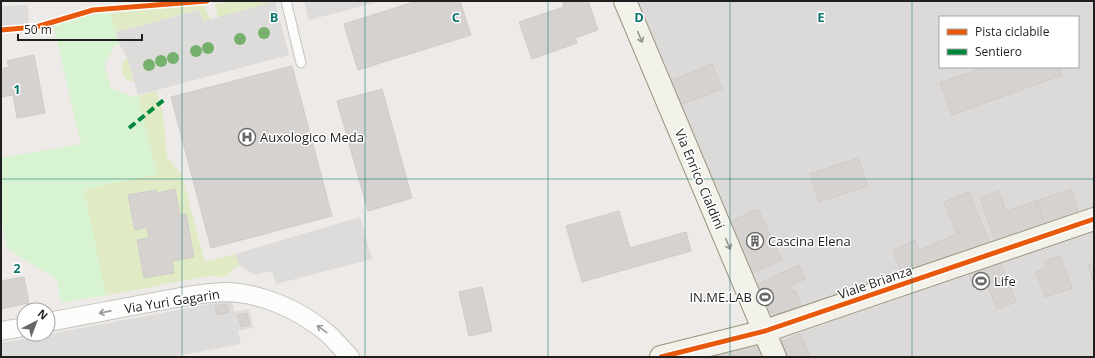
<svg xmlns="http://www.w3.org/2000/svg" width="1095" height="358" font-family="'Open Sans',sans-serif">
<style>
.residential{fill:#dcdad9;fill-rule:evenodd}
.grass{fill:#e0ebc5}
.park{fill:#d8f3d2}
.parking{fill:#dddcdb}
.building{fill:#d5d2d0;stroke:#d0cbc8}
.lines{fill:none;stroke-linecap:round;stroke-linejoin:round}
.lane-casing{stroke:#c4c3c2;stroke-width:11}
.street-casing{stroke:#c4c3c2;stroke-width:20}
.secondary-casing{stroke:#98957e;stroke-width:24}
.lane{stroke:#fcfcfb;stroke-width:9}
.street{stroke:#fcfcfb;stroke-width:18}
.secondary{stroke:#f3f2ea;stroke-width:22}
.quiet{stroke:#00873e;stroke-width:4;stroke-dasharray:8 4;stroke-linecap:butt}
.cycleway-casing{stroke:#fff;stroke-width:8}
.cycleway{stroke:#e8590c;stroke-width:5}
.tree{fill:#76b06d}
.oneway{stroke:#94938f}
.oneway2{stroke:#999998}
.grid{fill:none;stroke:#0f766e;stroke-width:1;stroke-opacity:0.55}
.labels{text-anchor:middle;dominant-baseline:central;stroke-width:3;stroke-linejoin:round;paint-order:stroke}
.poi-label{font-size:13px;fill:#1f1f1f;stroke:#fff;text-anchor:start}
.street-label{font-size:13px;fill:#1f1f1f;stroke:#fff}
.grid-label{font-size:13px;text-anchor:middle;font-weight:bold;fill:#0f766e;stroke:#fff;stroke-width:3;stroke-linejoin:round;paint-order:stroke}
</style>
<rect width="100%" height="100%" fill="#edeae7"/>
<path class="residential" d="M634 1H1094V214L768 318ZM940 17H1078V67H940Z
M1094 223V357H779L770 334Z"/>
<path class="grass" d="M236 1H273L272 2 218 18 215 4Z
M204 5 211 20 204 21 202 20 199 10 116 32 119 44 115 45 104 65 111 88 133 97 155 91 157 93 163 113 167 157 182 175 205 262 235 254 240 266 235 267 225 277 208 276 99 297 69 178 111 104 90 30 100 13Z
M126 59H128L134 81 132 82 126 79C121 72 119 66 126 59Z"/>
<path class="park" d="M110 12 119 44 115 45 104 65 111 88 133 97 138 95 157 174 84 190 106 295 61 303 57 280 7 248 1 218V158L81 144 53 24 100 13Z"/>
<path class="parking" d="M273 1H275L289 55 138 95 128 59 119 44 116 32 199 10 202 20 204 21 272 2Z
M304 1H382L309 20Z
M28 5 29 25 1 27V6Z
M360 217 372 259 276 284 272 271 255 275 240 266 235 254Z
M232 300 234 312 249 309 253 328 238 331 241 344 170 357H1V343Z"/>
<path class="building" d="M417 1H460L471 35 358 70 344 24Z
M562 1H589H588L598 30 575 38 577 43 532 59 519 22 564 7Z
M34 55 45 113 17 118 13 95 1 97V69L9 67 7 61Z
M712 64 722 89 677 106 668 82Z
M292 66 332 216 211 248 171 97Z
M984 67H1059L1062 75 952 115 940 83Z
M382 89 412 198 368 211 337 101Z
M858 158 868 186 819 202 810 174Z
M175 189 180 215 186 214 194 257 172 261 174 273 144 278 137 240 149 238 147 227 135 230 128 195 156 190 157 193Z
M1071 189 1079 214 1046 226 1036 201Z
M999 191 1006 212 1036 201 1046 226 996 243 980 198Z
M969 192 991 247 902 275 893 251 915 240 919 250 957 234 944 202Z
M758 209 782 260 752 273 729 222Z
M619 211 630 248 686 232 691 251 582 282 566 226Z
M1060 256 1072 288 1045 297 1036 272 1047 268 1044 261Z
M998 257 1016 302 997 309 986 283 974 288 967 269Z
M1094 263V284L1088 265Z
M799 265 805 279 791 285 793 292 796 291 802 308 780 316 771 312 758 284Z
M24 277 29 303 1 309V281Z
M482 287 492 331 469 336 459 292Z
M227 304 229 312 217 315 215 306Z
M247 313 249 325 241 327 238 315Z
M800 334 810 357H779L777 352 782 342Z
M752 344 762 349 765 357H703Z"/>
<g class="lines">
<g class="lane-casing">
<path id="lane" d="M286 1 301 63"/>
</g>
<g class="street-casing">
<path id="street" d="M48 322C82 316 116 309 149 303 174 298 199 293 224 292 260 292 300 310 327 333 335 340 342 349 350 357
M1 331 24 327"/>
</g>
<g class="secondary-casing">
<path id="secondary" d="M625 1 775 357
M661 357 765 331 1094 219"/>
</g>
<use href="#lane" class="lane"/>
<use href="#street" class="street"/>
<use href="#secondary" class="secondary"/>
<path class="quiet" d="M129 128 165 99"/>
<g class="cycleway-casing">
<path id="cycleway" d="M1 30 36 27 93 10 207 1
M661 357 765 331 1094 219"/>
</g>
<use href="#cycleway" class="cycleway"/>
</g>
<g class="tree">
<circle cx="264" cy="33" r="6"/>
<circle cx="240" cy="39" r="6"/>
<circle cx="208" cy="48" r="6"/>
<circle cx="196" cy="51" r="6"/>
<circle cx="173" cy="58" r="6"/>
<circle cx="161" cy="61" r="6"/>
<circle cx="149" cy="65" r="6"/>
</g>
<defs><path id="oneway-shaft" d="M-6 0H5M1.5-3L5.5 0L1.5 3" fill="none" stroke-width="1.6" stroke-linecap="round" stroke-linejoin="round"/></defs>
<g class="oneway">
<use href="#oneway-shaft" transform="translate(640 37) rotate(67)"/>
<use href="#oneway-shaft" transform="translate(728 244) rotate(67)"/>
</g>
<g class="oneway2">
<use href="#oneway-shaft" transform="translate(105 312) rotate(169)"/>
<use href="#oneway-shaft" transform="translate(322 329) rotate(-144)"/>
</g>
<path class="grid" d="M182 1V357M365 1V357M548 1V357M730 1V357M912 1V357M1 179H1094"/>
<defs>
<g id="hospital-ring" transform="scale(0.9)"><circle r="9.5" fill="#fff" stroke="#676665" stroke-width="1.5"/><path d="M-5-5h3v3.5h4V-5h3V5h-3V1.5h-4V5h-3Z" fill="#676665"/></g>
<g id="building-ring" transform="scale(0.9)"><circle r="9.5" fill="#fff" stroke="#676665" stroke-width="1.5"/><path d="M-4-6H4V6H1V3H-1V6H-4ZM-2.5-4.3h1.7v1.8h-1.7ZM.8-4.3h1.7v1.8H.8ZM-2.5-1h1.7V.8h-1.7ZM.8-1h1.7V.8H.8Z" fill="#676665"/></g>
<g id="stadium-ring" transform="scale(0.9)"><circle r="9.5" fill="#fff" stroke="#676665" stroke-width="1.5"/><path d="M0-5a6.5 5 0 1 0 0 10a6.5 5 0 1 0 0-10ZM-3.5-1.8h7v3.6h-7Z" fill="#676665"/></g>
</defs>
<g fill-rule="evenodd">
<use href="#hospital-ring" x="247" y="137"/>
<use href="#building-ring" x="755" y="241"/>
<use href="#stadium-ring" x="981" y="281"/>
<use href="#stadium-ring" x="765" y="297"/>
</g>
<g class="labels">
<g class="poi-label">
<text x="260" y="137">Auxologico Meda</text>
<text x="768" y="241">Cascina Elena</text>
<text x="994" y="281">Life</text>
<text x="752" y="297" text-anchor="end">IN.ME.LAB</text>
</g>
<g class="street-label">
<text transform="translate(700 179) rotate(67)">Via Enrico Cialdini</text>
<text transform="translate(875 282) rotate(-19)">Viale Brianza</text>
<text transform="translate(172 301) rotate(-9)">Via Yuri Gagarin</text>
</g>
</g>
<g class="grid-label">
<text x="274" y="22">B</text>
<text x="456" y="22">C</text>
<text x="639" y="22">D</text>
<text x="821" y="22">E</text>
<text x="17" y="94">1</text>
<text x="17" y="273">2</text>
</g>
<rect width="1095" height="358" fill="none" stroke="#1f1f1f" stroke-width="4"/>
<rect x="939" y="16" width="140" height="52" fill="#ffffff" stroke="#a5a5a5"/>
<rect x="947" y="29" width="20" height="6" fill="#e8590c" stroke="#a5a5a5"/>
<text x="975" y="36" font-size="12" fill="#1f1f1f">Pista ciclabile</text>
<rect x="947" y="49" width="20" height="6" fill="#00873e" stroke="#a5a5a5"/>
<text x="975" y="56" font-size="12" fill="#1f1f1f">Sentiero</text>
<g transform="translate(36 322) rotate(42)"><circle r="19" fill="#ffffff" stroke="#a5a5a5"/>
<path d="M0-3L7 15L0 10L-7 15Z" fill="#676665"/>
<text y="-6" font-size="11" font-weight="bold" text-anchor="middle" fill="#1f1f1f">N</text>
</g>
<path d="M18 34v6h124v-6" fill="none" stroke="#1f1f1f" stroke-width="2"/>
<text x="24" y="34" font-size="12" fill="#1f1f1f" stroke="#ffffff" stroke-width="3" paint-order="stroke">50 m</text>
</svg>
